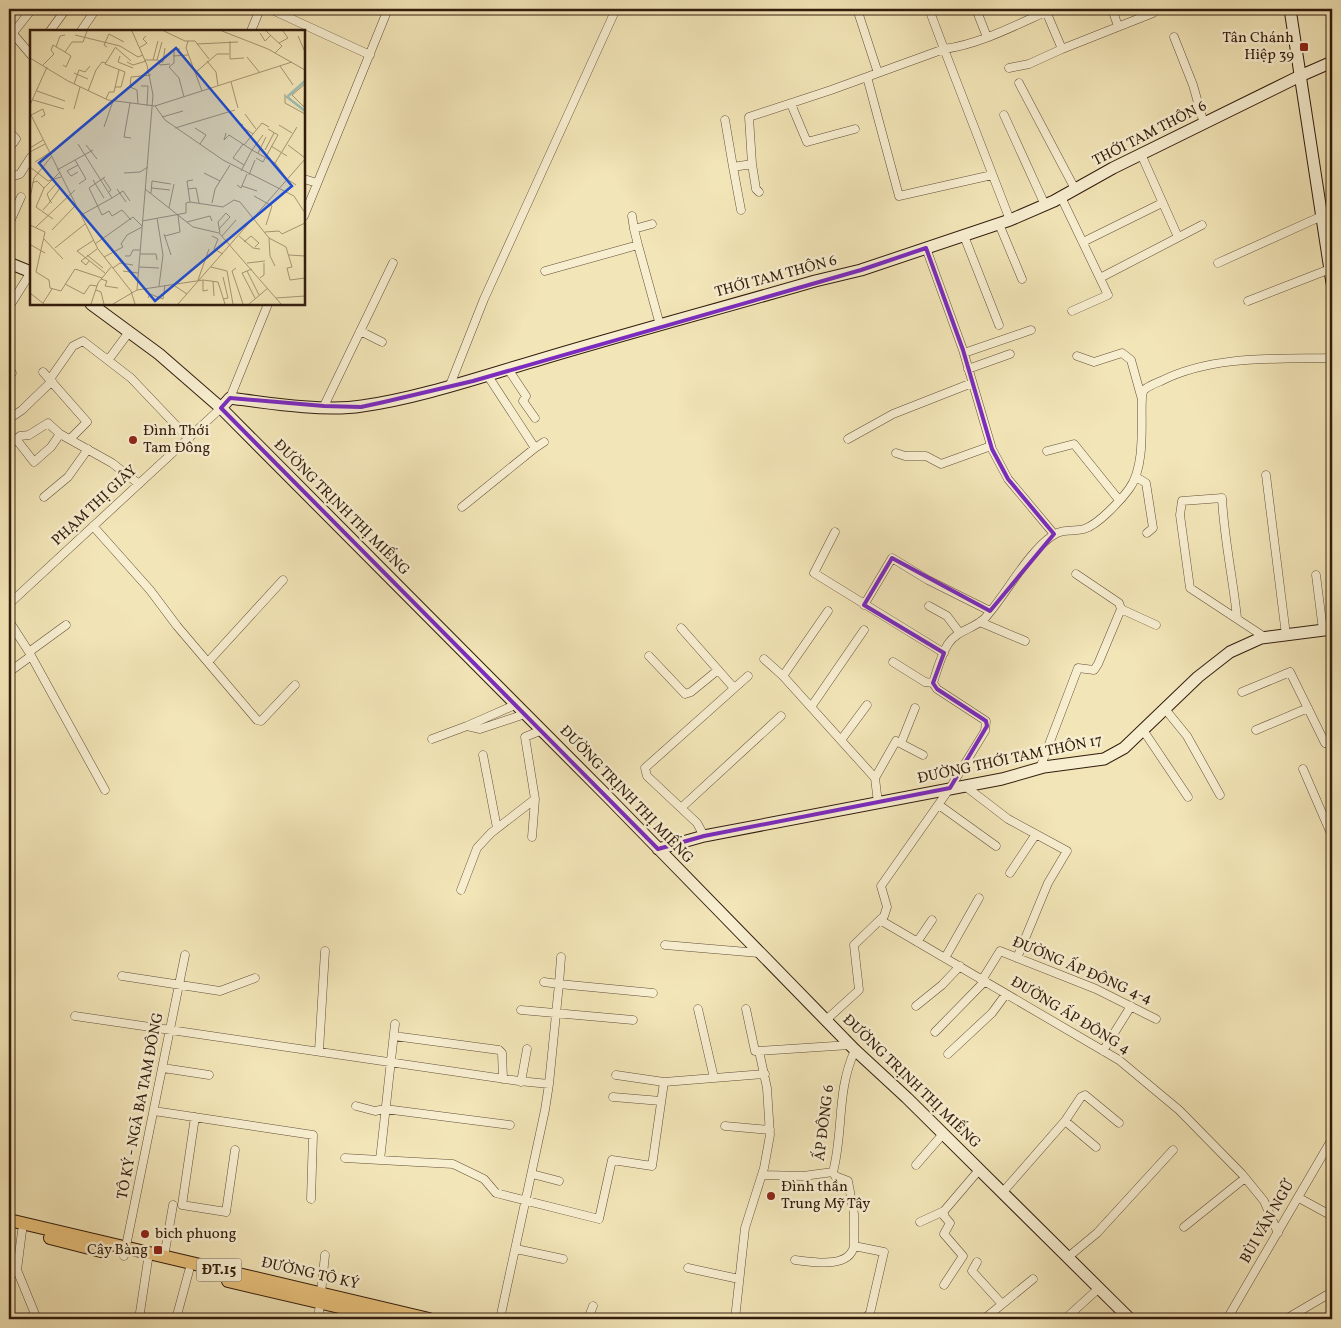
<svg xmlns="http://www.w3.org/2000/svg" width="1341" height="1328" font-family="Vollkorn,serif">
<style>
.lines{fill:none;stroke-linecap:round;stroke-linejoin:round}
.street-casing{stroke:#624e38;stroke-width:9}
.secondary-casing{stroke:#321c0d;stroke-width:13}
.primary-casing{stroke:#321c0d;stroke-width:14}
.street{stroke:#f7eed0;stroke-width:8}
.secondary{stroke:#f7eed0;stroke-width:11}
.primary{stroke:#e9c27c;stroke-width:12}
.marked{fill:none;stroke:#7b2cbf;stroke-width:4;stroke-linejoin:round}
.poi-dot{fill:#8f2418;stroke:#f7eed0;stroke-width:2}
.labels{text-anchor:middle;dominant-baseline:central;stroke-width:5;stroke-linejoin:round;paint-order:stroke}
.shield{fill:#f7eed0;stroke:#6d5b48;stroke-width:1}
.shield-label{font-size:14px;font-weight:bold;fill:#321c0d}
.poi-label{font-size:15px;fill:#321c0d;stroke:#f7eed0;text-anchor:start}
.street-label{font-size:15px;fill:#321c0d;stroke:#f7eed0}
.inset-river{fill:none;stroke:#9cbeb5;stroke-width:2.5}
.inset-road{fill:none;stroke:#a59573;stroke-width:1}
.view{fill:#1d4ed8;fill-opacity:0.15;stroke:#1d4ed8;stroke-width:2.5}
.inset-edge{fill:none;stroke:#321c0d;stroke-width:2.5}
</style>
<rect width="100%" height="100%" fill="#f2e5b7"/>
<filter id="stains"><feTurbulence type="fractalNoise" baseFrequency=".004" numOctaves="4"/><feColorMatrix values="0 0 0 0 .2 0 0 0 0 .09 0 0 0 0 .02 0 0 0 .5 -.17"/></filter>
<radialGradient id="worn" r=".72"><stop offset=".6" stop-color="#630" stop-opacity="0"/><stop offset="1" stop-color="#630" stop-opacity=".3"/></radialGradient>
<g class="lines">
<g class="street-casing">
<path id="street" d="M270 9 370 55
M857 9 878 73
M929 9 944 49C981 44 1018 24 1052 9
M976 9 987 37
M1112 9 1118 26
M9 29 31 55
M50 31 66 9
M81 31 96 9
M251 31 260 9
M13 33 32 9
M1174 37 1193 85 1204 124
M1062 49 1153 13
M1009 68 1029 64 1062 49 1045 9
M867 77 899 196 992 175
M1019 83 1075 189
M791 104 807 142 855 129
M1004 115 1045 205
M725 120 733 167 752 164 749 117 831 90 944 49 1010 220
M9 131 16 139 9 149
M1141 154 1178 237
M752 164 756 189 759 192
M733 167 741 210
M9 172 14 176 20 174 31 157
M304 179 317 183
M1061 197 1108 295 1072 311
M304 216 388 9
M632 216 634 229
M9 224 21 197
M999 224 1022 279
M964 236 999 325
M1083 242 1162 203
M638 245 634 229 652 224
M926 248 963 350 992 449 1008 479 1054 534
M1218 263 1322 216 1332 215
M545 271 638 245 660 325
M1100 278 1202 225
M1248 301 1330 269
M9 307 31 272
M360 331 382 342
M964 353 1031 330
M1077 356 1094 362 1122 353 1131 360 1141 396
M109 359 129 332
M508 369 526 396 523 401 535 418
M968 369 1010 354
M9 370 12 373
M43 372 87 422 70 439
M488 376 535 448 544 442
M50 379 73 346 83 341 131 378 189 439
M450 385 484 299 616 9
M230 398 268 304
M324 406 393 263
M9 419 22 410 52 381
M16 439 34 462 51 447 60 434
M848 439 893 414 972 383
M9 445 20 436 29 435 48 423 60 434 112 463 139 484
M1047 451 1074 444 1119 500
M896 453 905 456H926L941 464 991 446
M1266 475 1286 635
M1136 477 1146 483 1153 528 1147 533
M44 497 68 477 88 449
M462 507 535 448
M93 526 150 590 177 626 257 720 261 721 295 685
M835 532 814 573 944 653
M1076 574 1119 603 1121 609
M1316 575 1323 630
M9 604 221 408
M864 605 892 558 928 580 990 611
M929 606 947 616 959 632
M1237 618C1233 578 1224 539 1222 498L1182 501 1180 515 1190 588 1266 638
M9 621 29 652 105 790
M980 622 1025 641
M681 628 734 688
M29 652 66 625
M649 656 685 694 691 692 718 670
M764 659 783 676 875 778 878 803
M208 662 283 580
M893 662 925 682 933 683
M9 672 31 656
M783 676 828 611
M1242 692 1290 672 1325 743 1332 740
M811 707 864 630
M1165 709 1187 736 1220 795
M467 726 515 705
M1143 730 1188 797
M1256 730 1308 708
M432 739 467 726 480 729 525 714
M841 740 867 705
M901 743 915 708
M483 755 497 828
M1040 768 1078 668 1094 670 1098 664 1121 609 1156 625
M1303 769 1332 836
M875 778 896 741 923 755
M965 786 1008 819 1067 851 1048 883 1017 958
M939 805 996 846
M681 808 781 716
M704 836 697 823 647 776 645 768 748 676
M532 837 535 799
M1010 873 1036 834
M461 890 477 848 491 833 535 799 525 737 542 730
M880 920 1119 1060 1179 1110 1242 1174 1264 1201 1278 1233
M917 942 932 920
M665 945 759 953
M945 958 979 898
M122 976 220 991 255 978
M982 980 1000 951 1096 989 1156 1019
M544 982 559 984 561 957
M916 1006 942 985 960 966
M698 1009 714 1078
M746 1009 755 1051H759
M521 1010 633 1020
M75 1016 519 1081 549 1084 559 984 653 993
M826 1020 859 990 854 945 884 916 887 907 881 886 950 788 985 731 986 721 937 689 933 683C937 670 941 655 948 644 957 630 974 629 985 618 1005 596 1028 552 1052 536 1063 528 1073 532 1084 529 1098 525 1121 500 1129 489 1150 461 1137 398 1144 390 1148 386 1156 383 1161 381 1212 355 1276 359 1332 358
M395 1024 380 1160 453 1164 484 1179 496 1193 599 1219 612 1160 652 1166 664 1082 765 1074
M935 1032 985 981
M394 1036 499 1050 502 1053 503 1079
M319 1051 325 951
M1103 1051 1131 1006
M948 1054 992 1013 1006 994
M163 1068 209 1075
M616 1075 664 1082
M521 1082 527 1049
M613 1097 661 1101
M356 1106 375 1111 385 1109 510 1125
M154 1111 313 1135 311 1199
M195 1117 182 1205 226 1212 235 1150
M1065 1121 1096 1147
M725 1126 770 1130
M345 1158 380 1160
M916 1165 943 1134
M833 1172 835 1176 848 1181 854 1214V1246L884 1252 870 1313 865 1319
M833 1172C844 1129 836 1092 855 1050
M532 1174 559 1181
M763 1175 803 1176 833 1172
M1002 1193 1065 1121 1081 1097 1085 1095 1119 1123
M1299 1198 1332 1216
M920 1222 944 1211
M1184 1227 1245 1178
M22 1231 17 1270 37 1319
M516 1249 563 1259
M124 1256 185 955
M164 1257 173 1205
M1067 1258 1097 1233 1173 1150
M795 1260C813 1262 849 1269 854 1246
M977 1262 972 1271 1002 1304
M688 1268 739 1279
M944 1285 963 1256 944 1234 950 1223 944 1216V1211L979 1170
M139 1319 149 1253
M176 1319 189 1271
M320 1319 319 1312 325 1255
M500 1319 545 1110 549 1084
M588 1319 593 1306
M735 1319 745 1228 764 1168 770 1135 767 1088 759 1051 850 1045
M984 1319 1033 1279
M1065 1319 1098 1289
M1227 1319 1332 1139
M1286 1319 1332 1292"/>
</g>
<g class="secondary-casing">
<path id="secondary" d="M1290 9 1332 283
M9 263 31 272
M91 304 159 354 221 408 610 799 855 1050 907 1098 1130 1319
M221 408 230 398C268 403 325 412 362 406 419 398 480 377 535 361 628 333 722 308 815 281L861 270 1010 220 1054 201 1113 168 1300 76 1332 62
M658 849 704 836 1002 779 1044 767 1104 759 1124 748 1198 677 1230 652 1261 638 1332 629"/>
</g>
<g class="primary-casing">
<path id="primary" d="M9 1220 429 1319
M50 1238 101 1251
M228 1281 391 1319"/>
</g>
<use href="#street" class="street"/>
<use href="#secondary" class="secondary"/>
<use href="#primary" class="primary"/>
</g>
<path class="marked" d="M926 248 963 350 992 449 1008 479 1054 534 990 611 892 558 864 605 944 653 933 683 937 689 986 721 987 726 950 788 704 836 658 849 221 408 230 398 324 406 361 407 384 402 473 381 861 270Z"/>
<g class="poi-dot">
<rect x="1299" y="42" width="10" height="10" rx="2.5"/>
<circle cx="133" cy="440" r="5"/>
<circle cx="771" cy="1196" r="5"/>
<circle cx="145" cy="1234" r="5"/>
<rect x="153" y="1245" width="10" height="10" rx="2.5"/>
</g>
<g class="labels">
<rect class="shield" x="196.5" y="1258.5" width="45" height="23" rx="4"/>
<g class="shield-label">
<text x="219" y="1270">ĐT.15</text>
</g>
<g class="poi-label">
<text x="1294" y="38" text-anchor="end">Tân Chánh<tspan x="1294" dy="17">Hiệp 39</tspan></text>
<text x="143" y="431">Đình Thới<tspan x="143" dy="17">Tam Đông</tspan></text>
<text x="781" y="1187">Đình thần<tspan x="781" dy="17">Trung Mỹ Tây</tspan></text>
<text x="155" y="1234">bich phuong</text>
<text x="148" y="1250" text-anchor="end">Cây Bàng</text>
</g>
<g class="street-label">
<text transform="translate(1150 134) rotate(-27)">THỚI TAM THÔN 6</text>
<text transform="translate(776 277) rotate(-15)">THỚI TAM THÔN 6</text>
<text transform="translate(95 506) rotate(-43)">PHẠM THỊ GIÂY</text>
<text transform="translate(341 508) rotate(45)">ĐƯỜNG TRỊNH THỊ MIẾNG</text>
<text transform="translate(1010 760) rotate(-12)">ĐƯỜNG THỚI TAM THÔN 17</text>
<text transform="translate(626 795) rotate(46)">ĐƯỜNG TRỊNH THỊ MIẾNG</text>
<text transform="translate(1082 971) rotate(23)">ĐƯỜNG ẤP ĐÔNG 4-4</text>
<text transform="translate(1070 1016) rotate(31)">ĐƯỜNG ẤP ĐÔNG 4</text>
<text transform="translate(911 1082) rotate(44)">ĐƯỜNG TRỊNH THỊ MIẾNG</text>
<text transform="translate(141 1106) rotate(-79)">TÔ KÝ - NGÃ BA TAM ĐÔNG</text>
<text transform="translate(825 1123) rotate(-83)">ẤP ĐÔNG 6</text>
<text transform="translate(1268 1222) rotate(-60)">BÙI VĂN NGỮ</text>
<text transform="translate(310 1274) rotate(13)">ĐƯỜNG TÔ KÝ</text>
</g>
</g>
<g transform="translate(30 30)">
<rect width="275" height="275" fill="#f2e5b7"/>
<path class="inset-river" d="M275 51 257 67 275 81"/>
<path class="inset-road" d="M102 1 117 35 123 65 107 260M134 1 155 11H165L179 29M192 1 238 19 275 40M236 1 252 16 245 23M230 3 235 11 241 5M45 5 90 16 108 27 113 25M268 6 275 22M158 11 156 18 172 61M200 11V29L214 28M249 13 258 8 253 1M167 14 208 12M26 17 30 6 35 5M77 17 74 15 79 4 94 12M85 17 101 31M109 18 117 13 113 9 116 6M150 19H144V33L139 37 149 48 154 67M90 26 88 32 103 38M143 26 158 25M217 27 230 43M0 28 38 51 78 70 125 76 262 32M115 30H128L130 35 140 34M123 30 128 11M127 30 132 12M177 31 186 42 188 56M97 32 103 35 116 31M129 32H133L135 18M13 35 24 24 21 20 23 15 35 22 42 12H53L57 1M33 35 36 37 41 26 35 22M250 36 263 55M166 42 187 24H199M44 43 58 49M101 47 100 57 107 60 108 74M101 47 121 45M201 52 208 78M44 54 49 40 55 42 60 36M275 54 262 65 275 78M111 56H118L117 76M85 57H91L95 42 75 34 85 18M7 61 35 71M58 61 66 40 72 32 76 33M255 64V73L275 84M76 69 79 62H84L89 40M3 70 34 79M100 73 94 107 101 108M0 75 17 37M125 76 135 90 193 130 264 166 275 183M274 77 275 54M44 79 50 57M0 83 68 219 101 261 105 274M215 84 226 99M1 85 13 79 15 85 11 87M132 87 153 81M213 94 211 96 223 104M249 95 262 103M74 97 83 71M145 98 205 80M165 98 176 105 170 114M196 103 194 110 199 105 222 120 211 141M233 105 222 120 245 133 257 149 266 155M48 114 82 168 93 161 100 171M213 114 203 128 214 135M56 115 67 129M214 115 232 93 239 97M258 115 275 128M241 116 257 126M0 118 13 110M235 120 244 103M0 122 15 114M228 123 236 107M226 128 233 132 248 105 238 99M45 130 56 149 49 154M5 132 19 123M245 133 267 97M48 135 37 141 41 146 48 142M0 137 18 151 31 147M27 140 63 120M94 143 110 142 118 137M174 143 190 151M219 145 225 130M75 147 59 158 72 185 79 181 82 186 92 180 101 190M73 148 81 160 78 163M63 150 74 168M2 153 7 151 14 158 30 142M207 155 211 158 217 144M212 156 227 161M14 158 6 177 23 189M122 158 140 160M87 159 96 172M115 159 163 197 189 203 251 274M158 159 166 158 169 173M121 163 122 151 141 154M224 166 242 176 236 195M0 168 4 148 21 127M160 172 193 177 204 170 210 172 239 208 256 217 262 237 257 238 260 250 275 248M160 172 157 151 163 150M182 173 185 159 200 135M139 178 144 154M13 180 20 172V171L22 169 27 162 30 158 26 154 17 164 20 171 22 173M51 185 82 168M127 188 133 225 129 256M112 191 156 183V173L160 172M157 192 180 186 182 191M0 195 15 202 6 242 19 250 20 258 31 261 45 239 72 248M6 197 45 160M189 199 200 187 196 183 188 192 190 203M22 200 45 176M235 202 249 201 252 204 275 193M134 204 141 225M97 205 112 197M135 206 150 202 148 185M182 206 188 209 184 219 193 224M192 206 206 190M209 206 223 218 230 219M239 208 240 226 245 236M14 209 33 229M64 210 47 221 75 243M214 212 221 206 229 213 225 217M65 214 103 187 112 196M1 215 15 223M25 218 55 194M110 224H126L127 230M57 225 73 238M259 225 275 226M95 226H100L103 220H110M74 227 93 217 91 214 97 205M59 231 56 235 51 231 67 219M217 233 235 231M109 237 129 238M181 237 197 241 203 274M83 238 90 233 103 235M206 238 202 241 213 274M222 239 212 243 225 268M93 241 108 243M217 241 229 265M193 247 198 268 193 269M230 248 234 245V233M71 249 77 251 75 256 88 258M168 250 179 219M173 250V261L178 260M183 251 184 266M35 254 54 264 60 255 67 256M142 254 157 264M66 260 71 262 74 274M0 263 14 274M118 268 120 264 133 269 135 255M246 268 275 266M13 273 22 259M61 274 68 253 81 237M83 274 107 260 173 250 188 252 195 274M148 274 275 129M219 274 238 258"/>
<path class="view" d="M146 18 262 156 125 271 9 133Z"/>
<rect width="275" height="275" class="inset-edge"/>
</g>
<rect width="1341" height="1328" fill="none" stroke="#f2e5b7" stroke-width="30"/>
<rect x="10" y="10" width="1321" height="1308" fill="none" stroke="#321c0d" stroke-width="2.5"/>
<rect x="15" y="15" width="1311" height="1298" fill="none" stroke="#321c0d"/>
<rect width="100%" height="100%" filter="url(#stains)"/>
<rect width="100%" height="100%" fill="url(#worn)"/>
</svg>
